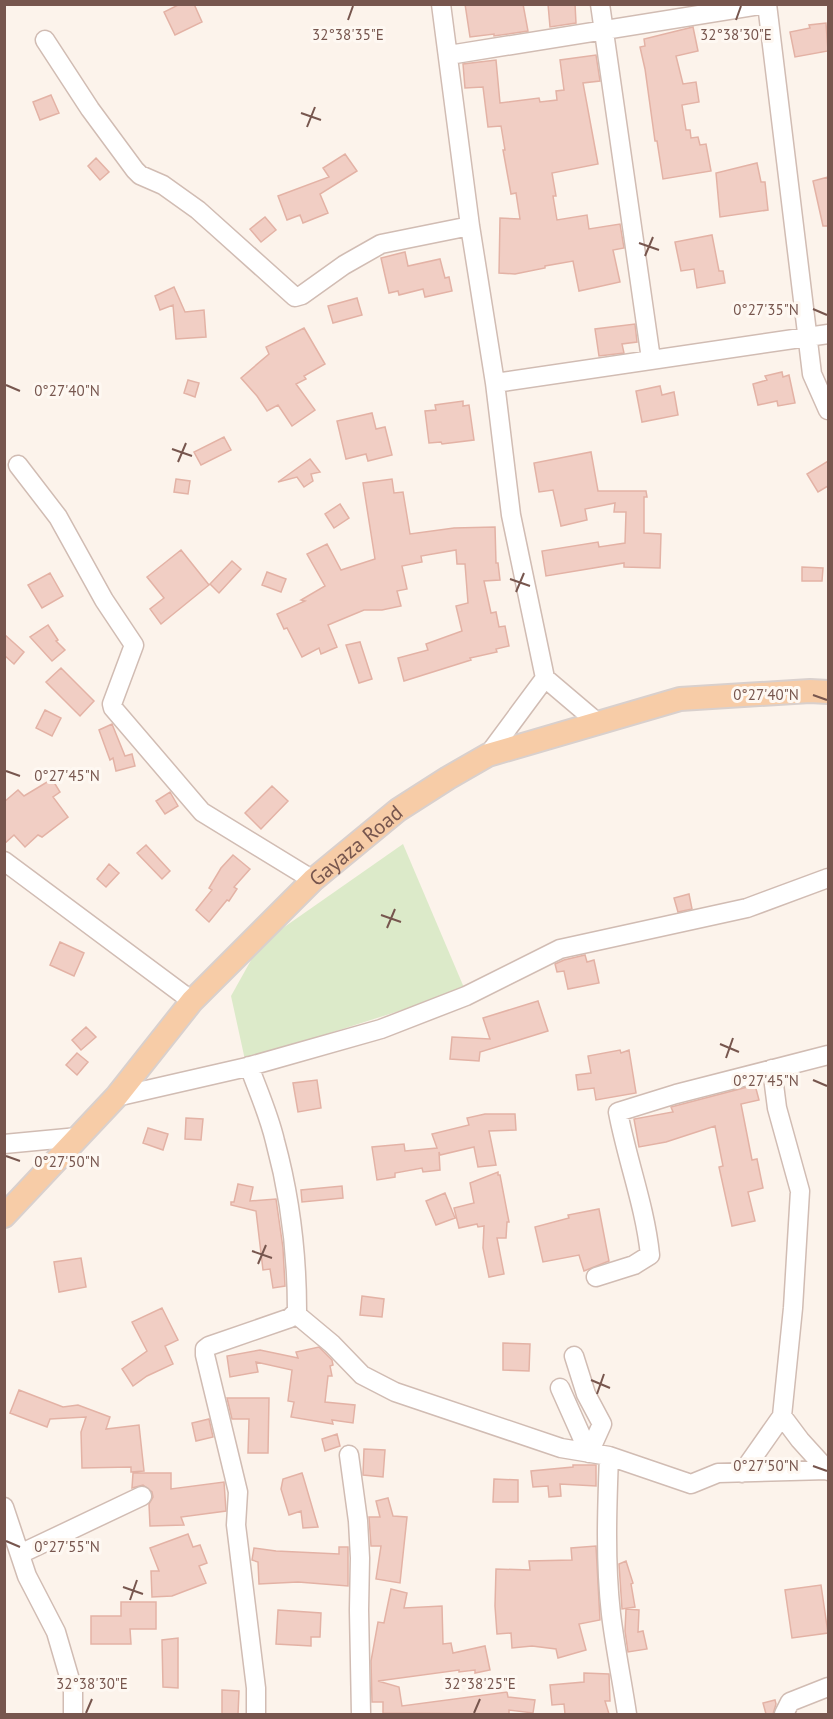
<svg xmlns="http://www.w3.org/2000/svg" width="833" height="1719" font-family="'PT Sans',sans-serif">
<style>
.green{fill:#dceac9}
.building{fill:#f1cec4;stroke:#e3b2a5;stroke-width:1.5}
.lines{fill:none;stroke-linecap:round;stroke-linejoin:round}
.minor-casing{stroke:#d1bcb3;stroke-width:21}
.major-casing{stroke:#d9d0cd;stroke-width:26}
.minor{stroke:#fff;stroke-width:18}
.major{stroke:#f7cca7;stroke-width:22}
.ticks{fill:none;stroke:#77564e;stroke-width:2}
.labels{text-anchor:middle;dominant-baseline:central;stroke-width:6;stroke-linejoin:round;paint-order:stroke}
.street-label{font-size:21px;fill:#77564e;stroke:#fef8f2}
.ticks-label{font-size:15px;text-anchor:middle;fill:#77564e;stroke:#fef8f2;stroke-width:6;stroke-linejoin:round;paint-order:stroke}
</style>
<rect width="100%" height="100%" fill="#fcf3eb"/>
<path class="green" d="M403 844 465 990 245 1060 231 996 260 944Z"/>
<path class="building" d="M180 4H194L202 22 175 35 164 12Z
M465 4H523L528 31 494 36V34L470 37Z
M548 4H575L576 23 550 27Z
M826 23 828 51 795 57 790 32 810 28 809 25Z
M693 27 698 51 676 56 683 84 696 82 699 102 682 105 686 130H690L691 138 698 137 700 145 706 144 711 171 663 179 657 141H655L645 69 640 47 645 46 644 39Z
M596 55 600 81 583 83 598 164 552 173 556 196H553L557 220 587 215 589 229 620 224 624 248 613 250 620 282 579 291 573 261 545 266V268L515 274 499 273 500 218 520 219 516 193 511 194 503 150H505L501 126 488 127 483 87 465 88 463 64 496 60 500 103 539 98 540 102 557 100 556 91 564 90 560 60Z
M51 95 59 113 40 120 33 102Z
M345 154 357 171 320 194 328 213 303 223 300 215 287 220 278 196 329 177 323 168Z
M96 158 109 172 100 180 88 166Z
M757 163 761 182H765L768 210 720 217 716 173Z
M828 177V226H823L813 181Z
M265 217 276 230 261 242 250 229Z
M712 235 719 271H723L725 283 697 288 694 269 681 271 675 242Z
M405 252 408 266 440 259 445 278 449 277 452 291 425 297 423 289 399 295 398 291 389 293 381 258Z
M172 288 174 287 185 312 204 310 206 337 176 339 173 305 160 310 155 296Z
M357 298 362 315 333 323 328 306Z
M635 324 637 342 622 344 624 353 599 356 595 329Z
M304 328 325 364 304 376 306 379 296 384 315 410 292 426 278 405 267 411 257 396 241 378 269 354 266 347Z
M782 372 783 377 789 375 795 403 778 406 777 401 758 405 753 384 767 380 765 376Z
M188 380 199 383 195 397 184 393Z
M660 386 662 395 674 392 678 415 642 422 636 391Z
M463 401V406L469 405 474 440 442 444 441 442 429 443 425 411 436 410 435 405Z
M372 413 376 429 385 427 392 455 368 461 366 454 346 459 337 421Z
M224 437 231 450 201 465 194 452Z
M591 452 598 491H646L647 497H644V533L661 534 660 568 624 567V563L546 576 542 551 598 542 599 547 625 543 626 512H614L615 503 585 509 587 520 561 526 553 490 539 492 534 463Z
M310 459 320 472 311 474 313 481 304 487 297 477 278 482Z
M828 461V486L818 492 807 474Z
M176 479 190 481 188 494 174 492Z
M392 479 394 493 403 492 410 534 454 528 495 527 496 563H498L500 580 484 581 491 613 496 612 499 627 505 626 509 646 496 649 497 652 470 658 471 660 404 681 398 658 428 650 426 644 462 631 456 606 468 603 465 564H457L456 550 421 556 422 562 402 566 407 589 397 591 401 606 382 610H364L328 625 337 647 321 654 319 648 302 657 287 628 284 629 277 614 305 601 301 600 325 586 307 554 327 544 341 570 375 559 363 483Z
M340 504 349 518 334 528 325 514Z
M181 550 209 585 161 624 150 609 164 598 147 577Z
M232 561 241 569 219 593 210 584Z
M802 567 823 568 822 581H802Z
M267 572 286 579 281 592 262 585Z
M50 573 63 596 42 608 28 585Z
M48 625 58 640 56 641 65 650 52 661 30 637Z
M4 634 24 652 14 664 4 655Z
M360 642 372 679 359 683 346 645Z
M61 668 94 701 80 716 46 682Z
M45 710 61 718 52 736 36 728Z
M112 724 125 756 132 754 135 766 116 771 113 758 110 760 99 730Z
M52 779 60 792 53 797 68 817 42 837 38 835 25 847 14 835 4 844V802L18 790 24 796Z
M272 786 288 801 261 829 245 813Z
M170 792 178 806 165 814 156 801Z
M146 845 170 871 162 879 137 853Z
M233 855 250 869 234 887 237 889 229 901 227 900 209 922 196 910 212 890 209 888 221 868Z
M109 864 119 873 106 887 97 879Z
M689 894 692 909 678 912 674 898Z
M60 942 84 953 74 976 50 965Z
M585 955 587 962 594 960 599 983 568 989 564 971 557 972 555 964 564 960Z
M538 1001 548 1031 480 1052 479 1061 450 1059 452 1037 490 1039 483 1018Z
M86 1027 96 1037 81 1050 72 1040Z
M620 1050 621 1053 629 1050 636 1093 596 1100 594 1088 578 1090 576 1075 591 1073 588 1056Z
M77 1053 88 1062 77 1075 66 1065Z
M317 1080 321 1108 298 1112 293 1083Z
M755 1085 759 1100 741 1104 752 1160 757 1159 763 1188 748 1192 755 1221 732 1226 719 1167 723 1166 715 1126 666 1142 639 1147 634 1119 673 1112 671 1107Z
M485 1114H515L516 1130 489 1131 496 1165 478 1167 474 1147 440 1155 439 1152 440 1170 423 1172 422 1168 395 1173V1177L377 1180 372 1147 404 1144 405 1151 437 1148 432 1134 469 1125 467 1118Z
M186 1118 203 1119 201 1140 185 1139Z
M148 1128 168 1134 163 1150 143 1143Z
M498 1172V1175H500L509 1222H507L506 1238H497L504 1274 489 1277 483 1248 484 1226 478 1227 477 1224 459 1228 454 1208 474 1203 470 1183Z
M238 1184 253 1187 250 1201 276 1199 283 1248 285 1286 273 1288 270 1269 263 1270 256 1211 231 1205V1202H234Z
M342 1186 343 1198 302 1202 301 1190Z
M445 1193 455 1218 436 1225 426 1201Z
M599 1209 609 1261 584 1271 579 1255 543 1262 535 1227 569 1218 568 1215Z
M81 1258 86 1287 59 1292 54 1262Z
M362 1296 384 1299 382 1317 360 1315Z
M162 1308 178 1340 165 1346 173 1364 147 1376 133 1386 122 1369 147 1351 132 1322Z
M503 1343 530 1344 529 1371 503 1370Z
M319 1347 332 1360 333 1365 330 1366 332 1376H328L325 1402 355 1405 353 1423 332 1420 333 1424 291 1417 294 1402 288 1401 292 1370 256 1362 258 1372 230 1377 227 1356 260 1350 298 1358 296 1352Z
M19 1390 63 1407 78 1405 110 1417 106 1429 139 1425 144 1471 131 1472V1467L82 1468 81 1432 86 1417 50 1419 47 1427 10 1413Z
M227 1398H269L268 1453H248L249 1419H232Z
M209 1419 213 1437 196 1441 192 1423Z
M337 1434 340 1446 325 1451 322 1439Z
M364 1449 385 1450 383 1477 363 1475Z
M573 1465H596V1486L560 1484 561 1496 549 1497 548 1486 533 1487 531 1471 573 1467Z
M133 1473H171V1489L224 1482 226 1511 181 1517 184 1525 150 1526 149 1504 153 1497 152 1492 143 1485 132 1488Z
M302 1473 303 1476 318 1527 303 1528 301 1511 289 1515 281 1489 283 1479Z
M494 1479 518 1480V1502H493Z
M388 1498 393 1516 407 1517 400 1583 376 1579 381 1546H371L369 1517H380L376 1501Z
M188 1534 193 1547 200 1545 207 1563 199 1566 206 1583 172 1596 152 1597 151 1571H159L150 1548Z
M596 1546 600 1620 579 1624 586 1650 558 1658 556 1649 532 1646 512 1648 511 1633 497 1634 495 1606 496 1569 530 1570 529 1561 572 1560 571 1548Z
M339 1547H348V1586L298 1582 259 1584 258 1562 252 1560 254 1548 276 1551 339 1554Z
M626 1561 633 1583 631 1584 635 1607 622 1609 619 1564Z
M821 1585 828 1633 792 1638 785 1590Z
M391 1589 407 1593 404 1608 442 1606 443 1644 451 1643 453 1653 485 1646 490 1670 475 1673V1670L459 1672V1670L378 1681 399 1687 402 1706 507 1692 508 1697 535 1700 533 1713 509 1710V1714L383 1713V1702H372L371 1661 378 1622 384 1623Z
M121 1602H156V1629H130L131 1644H91V1616H121Z
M626 1609 639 1610 638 1632 643 1631 647 1649 628 1652 625 1631Z
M278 1610 321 1613 320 1637H311V1646L276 1644Z
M178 1638V1688L163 1687 162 1640Z
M584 1673 609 1674 610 1701H605L609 1714H565L564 1704 552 1705 550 1685 584 1682Z
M222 1690 239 1691 238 1714H222Z
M775 1700 776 1704 773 1714H766L763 1703Z"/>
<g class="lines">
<g class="minor-casing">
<path id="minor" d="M441 4 470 226 495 383 511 515 545 678 598 723
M600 4 651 359
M767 4 812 374 828 410
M45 40 90 109 135 170 140 175 163 185 198 210 295 297 302 295 344 265 381 244 470 226
M449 55 767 4
M495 383 828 334
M18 465 58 517 104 600 134 645 112 704 113 708 202 812 313 880
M488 755 545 678
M4 861 192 1001
M249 1066C258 1091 269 1115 275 1141 290 1196 297 1254 297 1311L290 1318 209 1346 205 1349V1355L238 1492 236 1525 256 1688V1714
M116 1097 247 1067 381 1029 466 996 560 949 747 908 828 878
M4 1144 78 1137
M596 1277 634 1265 650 1255C645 1206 627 1160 618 1112L676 1094 828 1055
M296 1314 332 1344 362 1375 395 1392 561 1448 609 1456 691 1484 718 1473 828 1470
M560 1388 589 1453 602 1424 586 1394 574 1356
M782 1416 800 1440 828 1471
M349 1455 358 1521 360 1558 359 1610 361 1714
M609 1456C607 1508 605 1562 611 1614 615 1647 622 1681 627 1714
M742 1473 782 1416 793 1308 800 1191 777 1108 772 1069
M4 1507 27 1576 56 1632 73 1690V1714
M20 1554 142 1496
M784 1714 790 1702 828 1687"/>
</g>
<g class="major-casing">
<g id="major">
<path id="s1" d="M4 1216 116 1097 192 1001 313 880 398 810 448 778 488 755 680 699 810 691 828 692"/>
</g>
</g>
<use href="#minor" class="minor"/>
<use href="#major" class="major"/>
</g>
<path class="ticks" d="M348 20 353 6M736 20 741 6M301 113 321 120M307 127 315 107M639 243 659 250M645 256 653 237M813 309 827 315M6 385 20 391M172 449 192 456M178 462 186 443M510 579 530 586M516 592 524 573M813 695 827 700M6 771 20 776M381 915 401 922M387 928 395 909M720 1044 739 1052M726 1058 733 1038M813 1080 827 1086M6 1156 20 1161M252 1251 272 1258M258 1264 266 1245M591 1380 610 1388M597 1394 604 1374M813 1466 827 1471M6 1541 20 1547M123 1587 143 1594M130 1600 137 1580M86 1713 92 1699M474 1713 480 1699"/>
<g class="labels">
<g class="street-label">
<text stroke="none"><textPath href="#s1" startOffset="512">Gayaza Road</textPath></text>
</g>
</g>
<g class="ticks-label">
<text x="348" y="40">32°38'35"E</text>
<text x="736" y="40">32°38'30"E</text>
<text x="766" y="315">0°27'35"N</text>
<text x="67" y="396">0°27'40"N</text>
<text x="766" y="700">0°27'40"N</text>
<text x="67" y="781">0°27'45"N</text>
<text x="766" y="1086">0°27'45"N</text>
<text x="67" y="1167">0°27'50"N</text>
<text x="766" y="1471">0°27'50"N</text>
<text x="67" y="1552">0°27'55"N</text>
<text x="92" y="1689">32°38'30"E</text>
<text x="480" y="1689">32°38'25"E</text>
</g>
<rect width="833" height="1719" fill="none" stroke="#77564e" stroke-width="12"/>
</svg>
